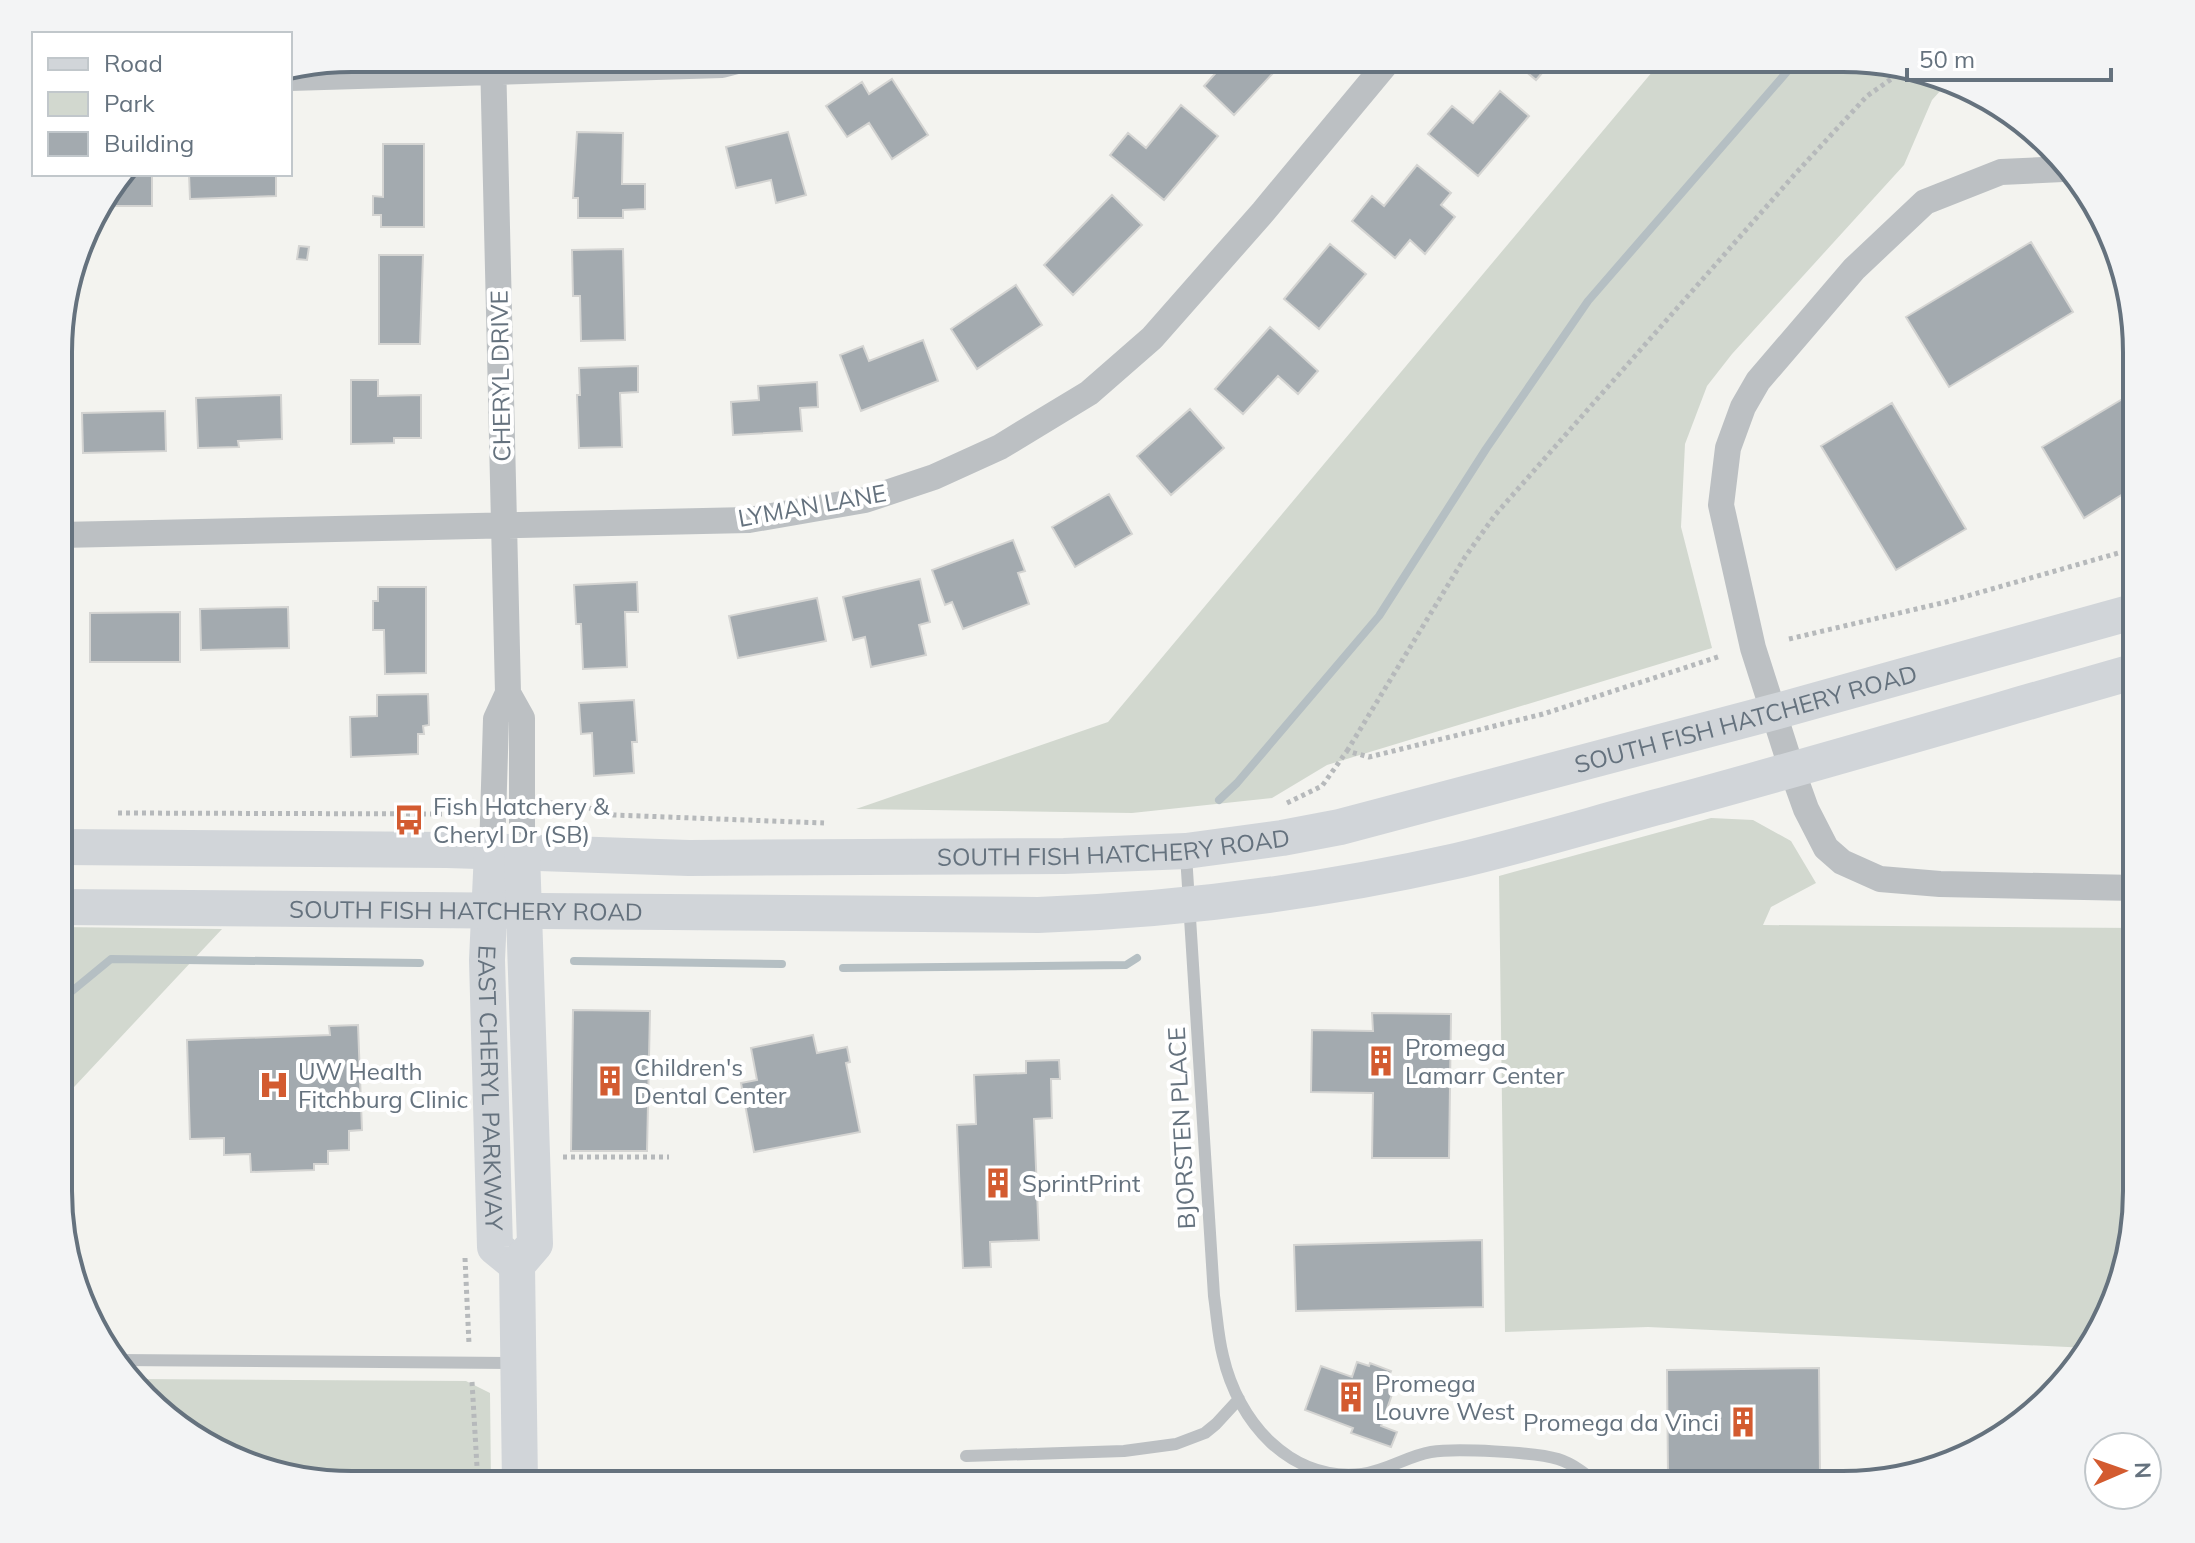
<svg xmlns="http://www.w3.org/2000/svg" width="2195" height="1543" font-family="Mulish,sans-serif">
<style>
.green{fill:#d2d8cf}
.lines{fill:none;stroke-linecap:round;stroke-linejoin:round}
.stream{stroke:#b5bfc3;stroke-width:8}
.building{fill:#a3aaaf;stroke:#d4d4d2;stroke-width:2}
.path{stroke:#b6b9bb;stroke-width:5;stroke-dasharray:4 4;stroke-linecap:butt}
.lane{stroke:#bcc0c3;stroke-width:12}
.street{stroke:#bcc0c3;stroke-width:26}
.secondary{stroke:#d1d5d9;stroke-width:36}
.labels{text-anchor:middle;dominant-baseline:central;stroke-width:8;stroke-linejoin:round;paint-order:stroke}
.street-label{font-size:24px;fill:#65727e;stroke:#fff}
.poi-label{font-size:24px;fill:#65727e;stroke:#fff;text-anchor:start}
.rim{fill:none;stroke:#65727e;stroke-width:4}
</style>
<rect width="100%" height="100%" fill="#f3f3ef"/>
<path class="green" d="M1663 59H1862L1938 74 1950 80 1932 100 1904 165 1732 354 1707 386 1685 444 1681 527 1712 648 1327 765 1272 798 1132 813 856 809 1108 722Z
M1711 818 1753 820 1791 841 1816 883 1771 907 1763 925 2136 928V1210L2121 1286 2088 1348 1648 1327 1505 1332 1499 876Z
M60 927 222 929 60 1102Z
M133 1379 466 1381 490 1393 491 1484H333L257 1469 173 1425Z"/>
<g class="lines">
<path class="stream" d="M1219 800 1237 783 1379 616 1486 449 1588 301 1798 59
M574 961 782 964
M843 968 1126 965 1137 958
M60 1001 111 959 420 963"/>
</g>
<path class="building" d="M1229 58H1287L1234 115 1204 86Z
M1510 58H1555L1536 80Z
M892 79 928 135 892 159 869 123 847 137 826 106 862 82 869 94Z
M1500 91 1529 116 1478 176 1428 134 1452 106 1473 123Z
M1181 105 1218 136 1164 200 1110 155 1128 133 1146 148Z
M577 132 623 133 622 184H645V209L623 210V218H578V198H573Z
M788 132 806 195 776 203 771 180 736 188 726 147Z
M383 144H424V227H381V215H373V196L383 197Z
M1417 165 1451 193 1441 205 1455 217 1425 254 1410 240 1395 258 1352 221 1372 196 1384 206Z
M125 174H152V206H100Z
M189 174H276V196L190 199Z
M1112 195 1142 225 1073 295 1044 265Z
M2031 242 2073 312 1949 387 1906 317Z
M1330 244 1366 274 1319 329 1284 299Z
M299 246 309 247 307 260 297 259Z
M623 249 625 340 581 341 580 296H573L572 250Z
M379 255H423L420 344H379Z
M1016 285 1042 325 977 369 951 329Z
M1270 327 1318 371 1298 394 1278 376 1243 414 1215 389Z
M923 340 938 381 861 411 840 355 863 346 869 361Z
M638 366V392L620 393 622 447 579 448 577 395H580L579 368Z
M351 380H378V396L421 395V438H394V443L351 444Z
M817 382 818 407 800 408 802 431 733 435 731 402 759 400 758 386Z
M2136 391V486L2084 518 2042 447Z
M281 395 282 439 238 441 239 447 198 448 196 398Z
M1892 403 1966 529 1896 570 1821 446Z
M1190 409 1224 448 1171 495 1137 456Z
M165 411 166 451 83 453 82 413Z
M1109 494 1132 534 1075 567 1052 527Z
M1013 540 1025 571 1018 573 1029 604 963 629 952 602 945 605 932 570Z
M920 579 930 622 919 625 926 655 871 667 865 637 853 640 843 597Z
M637 582 638 612H625L627 667 583 669 581 624H576L574 585Z
M378 587H426V673L385 674 384 630H373V601H378Z
M817 598 826 641 738 658 729 616Z
M288 607 289 648 201 650 200 609Z
M180 612V662H90V613Z
M60 622 69 623V663H60Z
M428 694 429 725 423 726 424 734H418V754L351 757 350 717 377 716V695Z
M634 700 637 742H632L634 773 594 776 592 733 581 734 579 703Z
M573 1010 650 1011 647 1151H571Z
M1372 1013 1451 1014 1449 1158H1372L1373 1093 1311 1092 1312 1030 1373 1031Z
M358 1025 362 1130 349 1131V1150L328 1151V1164H314V1170L251 1172 250 1154 224 1155V1138L190 1139 187 1040 330 1035 329 1026Z
M813 1035 817 1053 847 1047 850 1062 846 1063 860 1132 754 1152 741 1083 757 1080 751 1048Z
M1059 1060 1060 1079H1051L1052 1118 1034 1119 1039 1240 990 1242 991 1267 963 1268 957 1125 976 1124 974 1075 1026 1073V1061Z
M1482 1240 1483 1307 1296 1311 1294 1245Z
M1357 1362 1369 1366 1370 1363 1391 1371 1388 1379 1396 1383 1381 1426 1397 1432 1391 1447 1351 1433 1353 1428 1305 1410 1321 1366 1352 1377Z
M1819 1368 1820 1475 1668 1477 1667 1370Z
M1089 1473V1485H981V1476Z"/>
<g class="lines">
<path class="path" d="M1789 639 1946 602 2136 548
M1347 751 1465 557 1495 515 1796 173 1867 96 1907 68
M550 803 575 804 614 815 824 823
M1287 803 1322 786 1347 751 1369 757 1543 714 1721 656
M118 813 448 814 470 804
M563 1157H669
M465 1258 469 1344
M472 1382 478 1484"/>
<path class="lane" d="M1186 855 1214 1296C1217 1316 1218 1337 1223 1356 1238 1422 1290 1482 1362 1474 1387 1471 1407 1456 1431 1452 1455 1448 1535 1452 1558 1459 1574 1464 1587 1475 1599 1485
M117 1360 515 1363
M966 1456 1124 1451 1176 1444 1205 1433 1216 1424 1239 1399"/>
<path class="street" d="M290 78 722 65 749 58
M2063 169 2001 172 1925 202 1854 269 1758 381 1743 407 1728 448 1721 505 1753 648 1792 770 1806 809 1826 848 1842 862 1880 879 1940 884 2136 888
M60 535 749 520 865 500 934 477 1000 447 1089 393 1152 338 1263 212 1391 58
M508 693 522 718V853
M492 852 496 719 508 693 493 58"/>
<g class="secondary">
<path id="s1" d="M60 847 447 850 689 858 1064 856 1186 851 1282 838 1340 827 1774 712 2136 611"/>
<path id="s2" d="M492 852 487 960 495 1247 517 1265"/>
<path id="s3" d="M60 907 1038 915C1179 910 1318 892 1456 861 1528 844 1600 822 1672 803 1827 761 1982 715 2136 671"/>
<path d="M520 1484 517 1265 535 1244 522 853"/>
</g>
</g>
<defs>
<g id="bus-bare" transform="scale(2.4)"><path d="M-5-6H5V4H4V6H2V4H-2V6H-4V4H-5ZM-3.5-4V0h7V-4ZM-3.5 1.2v1.5H-2V1.2ZM2 1.2v1.5H3.5V1.2Z" fill="#d35b30" stroke="#fff" stroke-width="2.5" paint-order="stroke"/></g>
<g id="building-bare" transform="scale(2.4)"><path d="M-4-6H4V6H1V3H-1V6H-4ZM-2.5-4.3h1.7v1.8h-1.7ZM.8-4.3h1.7v1.8H.8ZM-2.5-1h1.7V.8h-1.7ZM.8-1h1.7V.8H.8Z" fill="#d35b30" stroke="#fff" stroke-width="2.5" paint-order="stroke"/></g>
<g id="hospital-bare" transform="scale(2.4)"><path d="M-5-5h3v3.5h4V-5h3V5h-3V1.5h-4V5h-3Z" fill="#d35b30" stroke="#fff" stroke-width="2.5" paint-order="stroke"/></g>
</defs>
<g fill-rule="evenodd">
<use href="#bus-bare" x="409" y="820"/>
<use href="#building-bare" x="1381" y="1061"/>
<use href="#building-bare" x="610" y="1081"/>
<use href="#hospital-bare" x="274" y="1085"/>
<use href="#building-bare" x="998" y="1183"/>
<use href="#building-bare" x="1351" y="1397"/>
<use href="#building-bare" x="1743" y="1422"/>
</g>
<g class="labels">
<g class="street-label">
<text transform="translate(500 376) rotate(-91)">CHERYL DRIVE</text>
<text transform="translate(812 505) rotate(-10)">LYMAN LANE</text>
<text stroke="none"><textPath href="#s1" startOffset="1702">SOUTH FISH HATCHERY ROAD</textPath></text>
<text stroke="none"><textPath href="#s1" startOffset="1054">SOUTH FISH HATCHERY ROAD</textPath></text>
<text stroke="none"><textPath href="#s3" startOffset="406">SOUTH FISH HATCHERY ROAD</textPath></text>
<text stroke="none"><textPath href="#s2" startOffset="236">EAST CHERYL PARKWAY</textPath></text>
<text transform="translate(1181 1128) rotate(-93)">BJORSTEN PLACE</text>
</g>
<g class="poi-label">
<text x="433" y="806">Fish Hatchery &amp;<tspan x="433" dy="28">Cheryl Dr (SB)</tspan></text>
<text x="1405" y="1047">Promega<tspan x="1405" dy="28">Lamarr Center</tspan></text>
<text x="634" y="1067">Children's<tspan x="634" dy="28">Dental Center</tspan></text>
<text x="298" y="1071">UW Health<tspan x="298" dy="28">Fitchburg Clinic</tspan></text>
<text x="1022" y="1183">SprintPrint</text>
<text x="1375" y="1383">Promega<tspan x="1375" dy="28">Louvre West</tspan></text>
<text x="1719" y="1422" text-anchor="end">Promega da Vinci</text>
</g>
</g>
<path d="M0 0H2195V1543H0ZM352 72H1843A280 280 0 0 1 2123 352V1191A280 280 0 0 1 1843 1471H352A280 280 0 0 1 72 1191V352A280 280 0 0 1 352 72Z" fill="#f3f4f5" fill-rule="evenodd"/>
<path class="rim" d="M352 72H1843A280 280 0 0 1 2123 352V1191A280 280 0 0 1 1843 1471H352A280 280 0 0 1 72 1191V352A280 280 0 0 1 352 72Z"/>
<rect x="32" y="32" width="260" height="144" fill="#ffffff" stroke="#c1c7cb" stroke-width="2"/>
<rect x="48" y="58" width="40" height="12" fill="#d1d5d9" stroke="#c1c7cb" stroke-width="2"/>
<text x="104" y="72" font-size="24" fill="#65727e">Road</text>
<rect x="48" y="92" width="40" height="24" fill="#d2d8cf" stroke="#c1c7cb" stroke-width="2"/>
<text x="104" y="112" font-size="24" fill="#65727e">Park</text>
<rect x="48" y="132" width="40" height="24" fill="#a3aaaf" stroke="#c1c7cb" stroke-width="2"/>
<text x="104" y="152" font-size="24" fill="#65727e">Building</text>
<g transform="translate(2123 1471) rotate(88)"><circle r="38" fill="#ffffff" stroke="#c1c7cb" stroke-width="2"/>
<path d="M0-6L14 30L0 20L-14 30Z" fill="#d35b30"/>
<text y="-12" font-size="22" font-weight="bold" text-anchor="middle" fill="#65727e">N</text>
</g>
<path d="M1907 68v12h204v-12" fill="none" stroke="#65727e" stroke-width="4"/>
<text x="1919" y="68" font-size="24" fill="#65727e" stroke="#ffffff" stroke-width="6" paint-order="stroke">50 m</text>
</svg>
